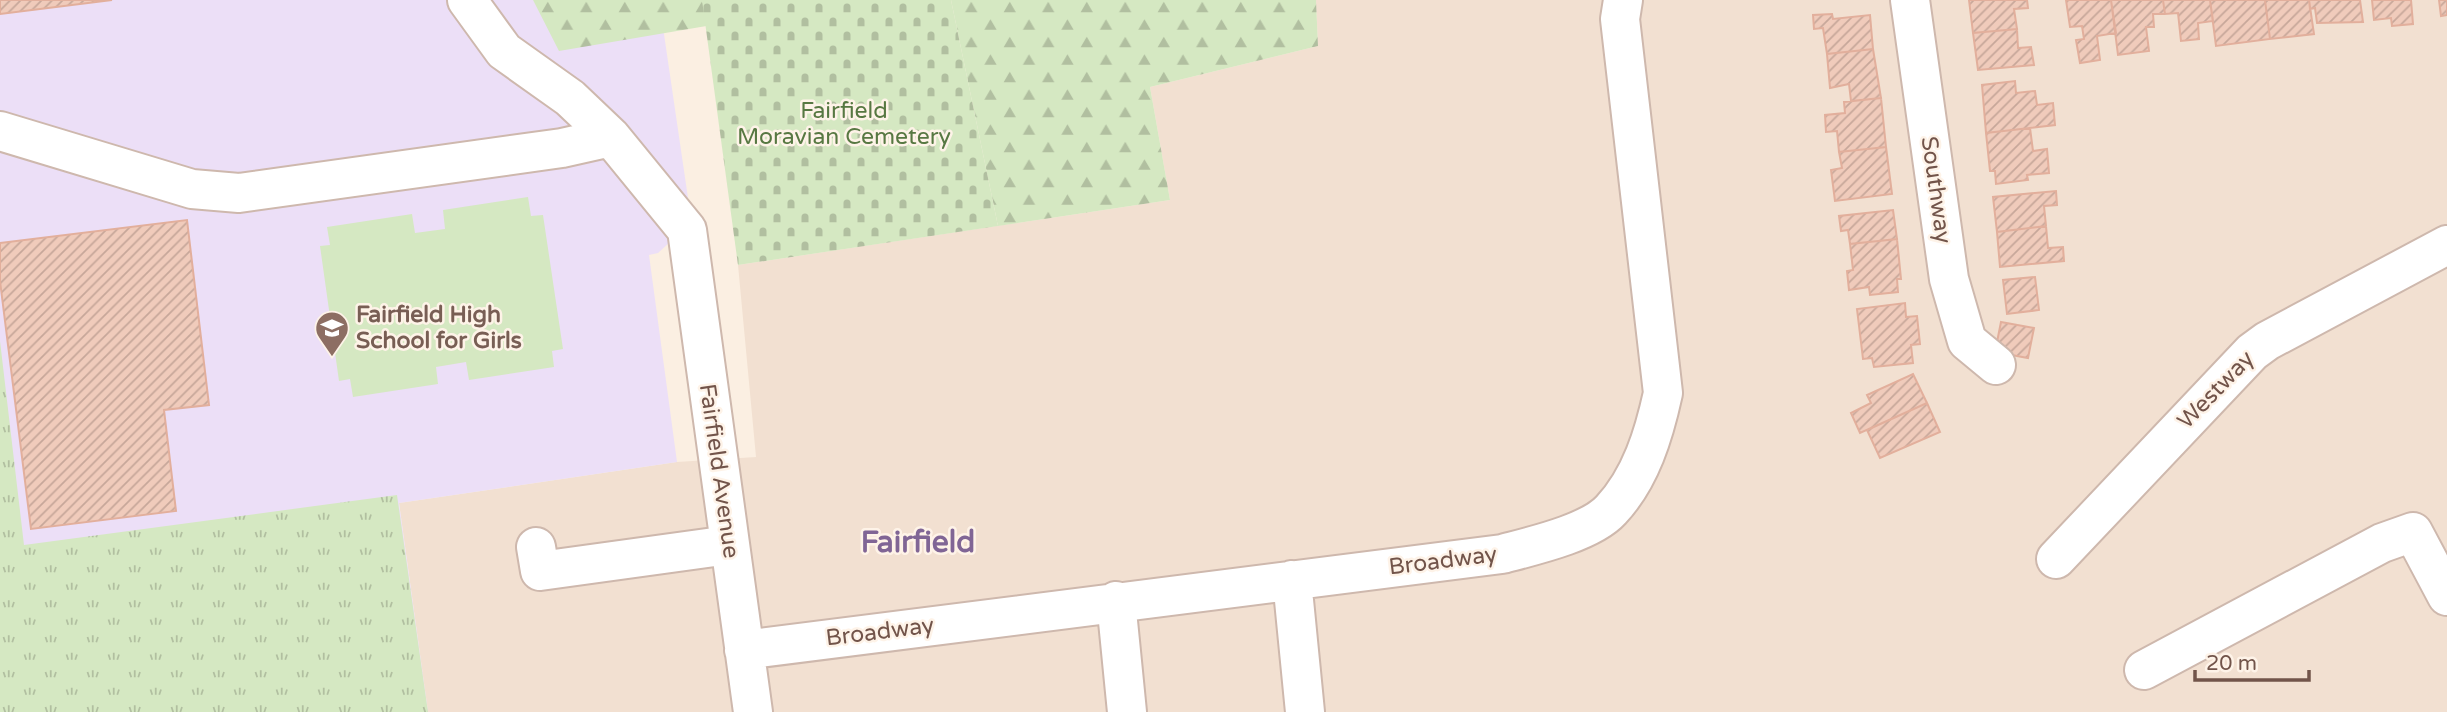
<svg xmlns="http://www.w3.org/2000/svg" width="2447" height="712" font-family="'Varela Round',sans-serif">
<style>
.residential{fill:#f2e0d1}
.education{fill:#ecdff7}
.grass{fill:#d5e8c2}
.forest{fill:url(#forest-firs)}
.cemetery{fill:url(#cemetery-stones)}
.park{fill:url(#park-tufts)}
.building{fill:url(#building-hatch);stroke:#e2af9c;stroke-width:2}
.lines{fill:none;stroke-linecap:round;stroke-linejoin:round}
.minor-casing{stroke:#ceb8ad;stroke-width:42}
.minor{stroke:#fff;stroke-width:38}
.labels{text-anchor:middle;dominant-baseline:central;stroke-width:5;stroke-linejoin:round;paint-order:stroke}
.park-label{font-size:23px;fill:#577842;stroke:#fef3e8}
.street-label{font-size:23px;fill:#72544a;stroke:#fef3e8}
.education-label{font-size:23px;font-weight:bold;fill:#785e54;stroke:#fef3e8;text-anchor:start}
.district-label{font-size:30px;font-weight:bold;fill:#806595;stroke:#fef3e8}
</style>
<defs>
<pattern id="forest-firs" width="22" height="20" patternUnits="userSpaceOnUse" patternTransform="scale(1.75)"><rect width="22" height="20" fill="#d5e8c2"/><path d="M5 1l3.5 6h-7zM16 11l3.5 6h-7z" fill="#b1bfa0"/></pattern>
<pattern id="cemetery-stones" width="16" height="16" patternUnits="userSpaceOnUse" patternTransform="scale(1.75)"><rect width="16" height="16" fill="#d5e8c2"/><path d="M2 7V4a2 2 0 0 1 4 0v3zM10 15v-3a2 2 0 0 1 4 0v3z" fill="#b1bfa0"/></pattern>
<pattern id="park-tufts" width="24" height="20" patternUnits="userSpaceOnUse" patternTransform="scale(1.75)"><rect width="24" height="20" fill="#d5e8c2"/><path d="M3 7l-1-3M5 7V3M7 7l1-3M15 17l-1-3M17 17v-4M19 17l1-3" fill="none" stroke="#b1bfa0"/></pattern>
<pattern id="building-hatch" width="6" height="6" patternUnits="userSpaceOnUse" patternTransform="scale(1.75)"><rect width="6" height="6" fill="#f0cbbb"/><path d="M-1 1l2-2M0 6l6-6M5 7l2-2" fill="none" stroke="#c7a79a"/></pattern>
</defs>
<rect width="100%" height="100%" fill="#fbefe2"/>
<path class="residential" d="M1316 0H2447V712H428L399 503 677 462 756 457 738 265 1170 200 1150 87 1318 46Z"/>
<path class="education" d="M0 0H659L694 239 670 242 658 253 649 255 677 462 399 503 428 712H0Z"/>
<path class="grass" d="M528 197 531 216 543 215 563 349 552 351 554 367 469 380 466 362 436 367 438 384 353 397 350 379 339 381 320 246 330 245 327 227 412 214 415 233 445 229 443 210Z"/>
<path class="forest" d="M533 0H773L771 15 559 51Z
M951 0H1316L1318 46 1150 87 1170 200 998 226Z"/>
<path class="cemetery" d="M702 0H951L998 226 738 265Z"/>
<path class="park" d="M0 341 24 545 397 495 428 712H0Z"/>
<path class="building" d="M0 0H112L0 14Z
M1969 0H2027L2028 8 2014 9 2017 29 1973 33Z
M2066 0H2111L2116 33 2097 36 2100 60 2080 63 2076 40 2084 39 2082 26 2070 27Z
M2111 0H2163L2165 14H2153L2154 27H2146L2149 51 2118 55Z
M2163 0H2210L2213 21 2198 23 2199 39 2181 41 2178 13 2165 14Z
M2210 0H2265L2270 39 2216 46Z
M2265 0H2309L2314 34 2270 39Z
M2309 0H2360L2363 22 2317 23 2315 8 2310 9Z
M2372 0H2411L2413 24 2392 26 2391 18 2374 20Z
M2439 0H2447V15L2441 16Z
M1832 14 1833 19 1870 15 1873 49 1827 54 1823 28 1814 29 1813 15Z
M2017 29 2018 48 2031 47 2034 65 1978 70 1973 33Z
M1873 49 1881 98 1851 101 1849 84 1830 88 1827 54Z
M2015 81 2016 93 2035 91 2037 105 2053 103 2055 125 1986 133 1982 85Z
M1881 98 1886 147 1839 152 1837 131 1826 132 1825 115 1845 113 1844 102Z
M2030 128 2033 151 2047 149 2049 173 2027 175 2028 180 1996 184 1995 171H1990L1986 133Z
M1886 147 1892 194 1835 201 1831 170 1842 168 1839 152Z
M2056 191 2057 205 2044 206 2046 226 1997 232 1993 197Z
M1893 210 1897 239 1850 244 1848 230 1841 231 1839 216Z
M187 220 209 405 164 410 176 511 31 529 0 281V243Z
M2046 226 2048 248 2063 247 2064 261 2000 267 1997 232Z
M1897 239 1901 279H1897L1898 292 1870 295 1869 287 1849 290 1847 271 1853 270 1850 244Z
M2035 277 2039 310 2007 314 2003 280Z
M1905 303 1906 317 1917 316 1920 344 1911 345 1913 363 1874 367 1872 358 1863 359 1857 309Z
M2001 322 2034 328 2028 358 1995 352Z
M1913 374 1927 403 1860 433 1851 413 1871 403 1867 395Z
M1927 403 1940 432 1880 458 1867 430Z"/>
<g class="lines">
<g class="minor-casing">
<path id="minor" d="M467 0 504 51 570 98 611 137 687 230 753 712
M1910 0 1949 279 1967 341 1996 365
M0 131 192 189 239 193 562 148 611 137
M536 547 540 571 729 545
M2056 559 2252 352 2267 341 2447 245
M1292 580 1305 712
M1116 601 1127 712
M744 650 1502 554C1532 546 1590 533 1611 510 1641 478 1654 434 1663 393L1620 19 1623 0
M2144 670 2382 543 2413 532 2447 596"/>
</g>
<use href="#minor" class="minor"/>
</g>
<defs>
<g id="school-pin" transform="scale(1.75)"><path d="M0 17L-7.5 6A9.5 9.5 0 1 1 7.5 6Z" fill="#8d6e63" stroke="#fef3e8"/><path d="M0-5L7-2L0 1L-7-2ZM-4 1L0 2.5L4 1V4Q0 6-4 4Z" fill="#fff"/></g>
</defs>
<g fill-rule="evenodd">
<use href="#school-pin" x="332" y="328"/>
</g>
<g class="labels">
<g class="park-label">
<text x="844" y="111">Fairfield<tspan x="844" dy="26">Moravian Cemetery</tspan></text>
</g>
<g class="street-label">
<text transform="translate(1936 190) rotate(82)">Southway</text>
<text transform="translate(2216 390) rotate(-46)">Westway</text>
<text transform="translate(719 471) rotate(82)">Fairfield Avenue</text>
<text transform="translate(1443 561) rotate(-7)">Broadway</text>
<text transform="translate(880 632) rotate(-7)">Broadway</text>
</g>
<g class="education-label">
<text x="356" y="315">Fairfield High<tspan x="356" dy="26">School for Girls</tspan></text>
</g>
<g class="district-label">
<text x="918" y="542">Fairfield</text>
</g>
</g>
<path d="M2195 670v10h114v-10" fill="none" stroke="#72544a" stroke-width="3.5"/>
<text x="2206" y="670" font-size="21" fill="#72544a" stroke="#fef3e8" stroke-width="5" paint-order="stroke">20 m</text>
</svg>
